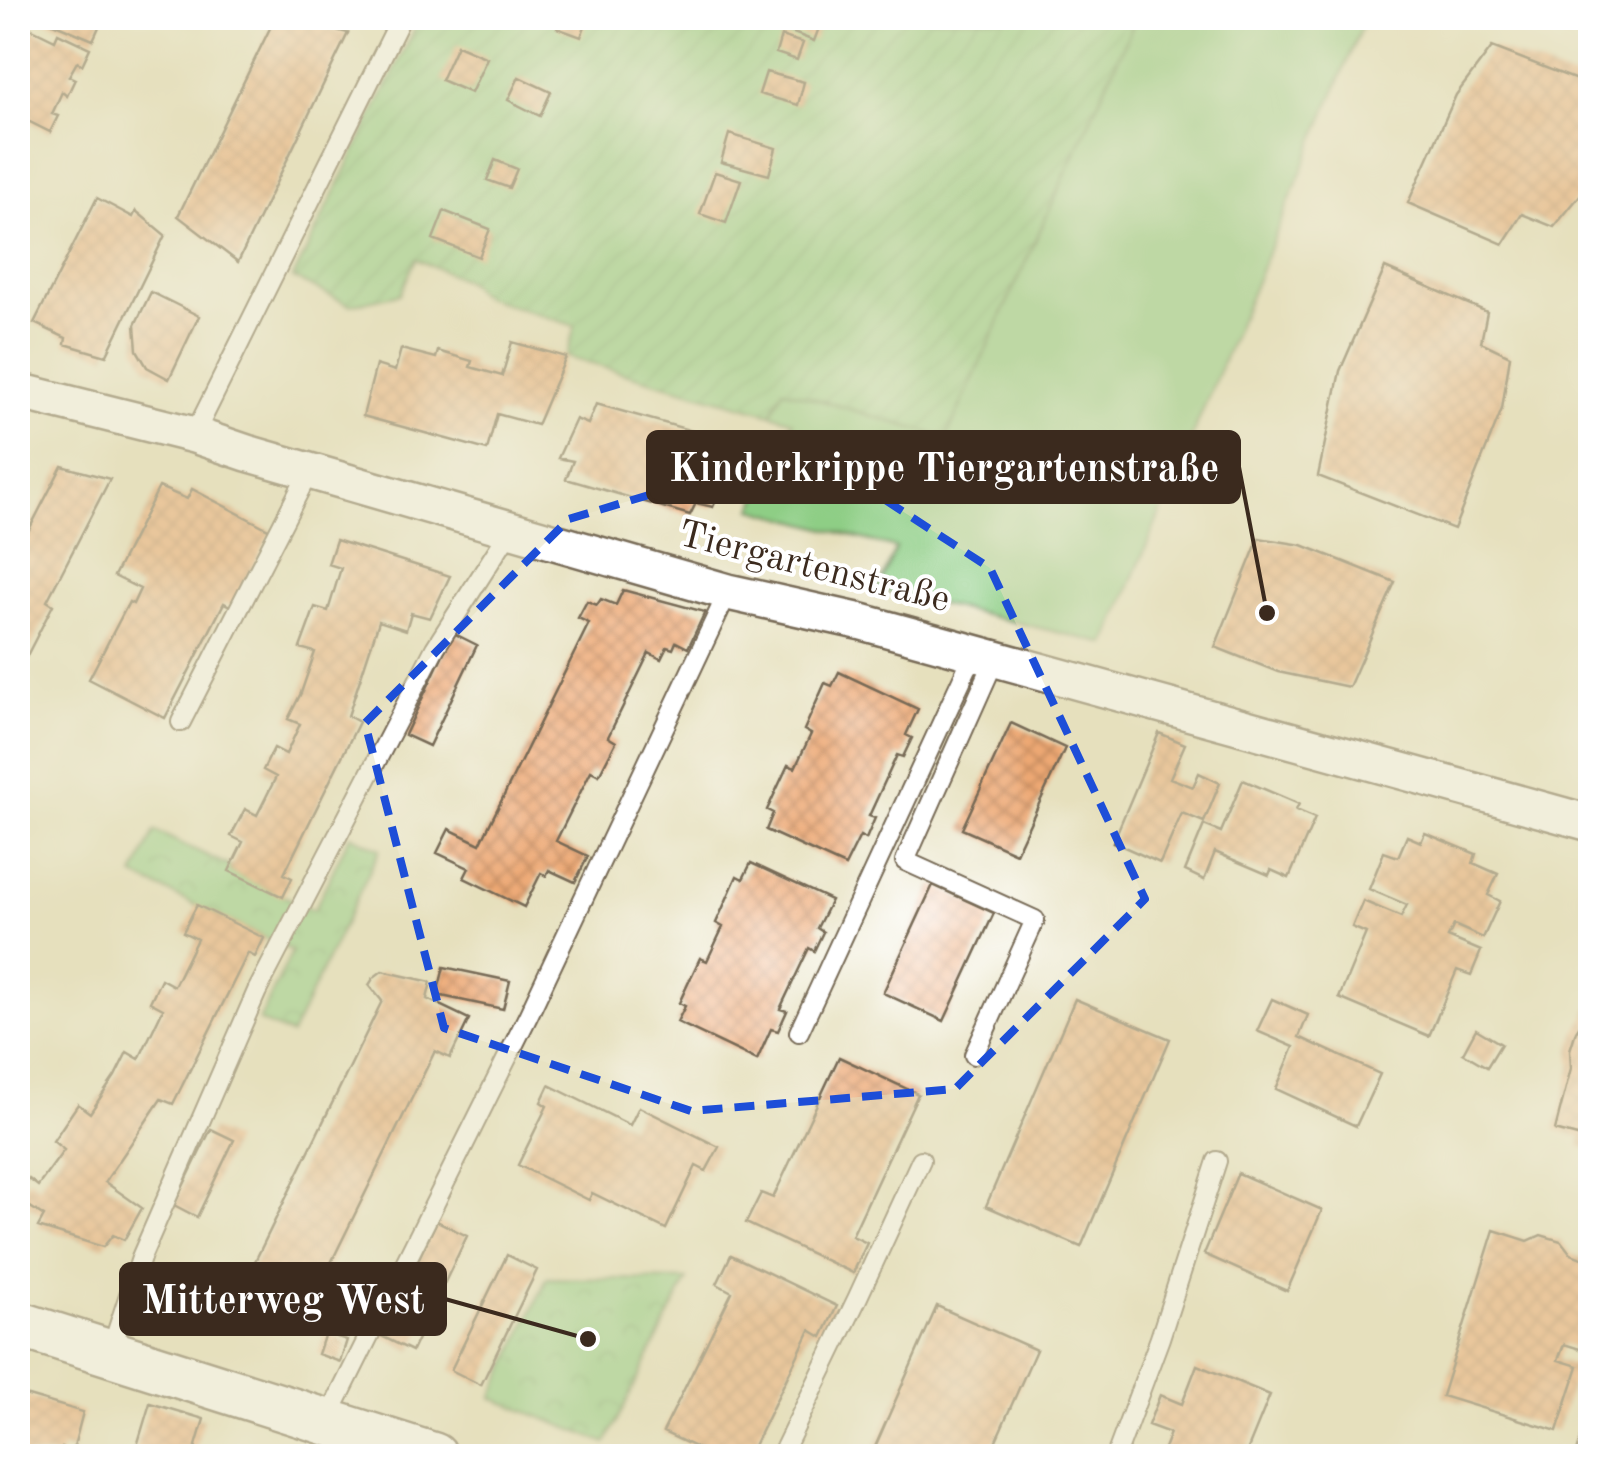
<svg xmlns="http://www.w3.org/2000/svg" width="1608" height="1474" font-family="'Old Standard TT',serif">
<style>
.grass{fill:#8ece85;stroke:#647c52;stroke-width:2.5}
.park{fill:url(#park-crowns);stroke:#647c52;stroke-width:2.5}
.garden{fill:url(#garden-furrows);stroke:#647c52;stroke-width:2.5}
.building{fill:url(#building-cross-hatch)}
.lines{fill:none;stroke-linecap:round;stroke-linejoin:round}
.service-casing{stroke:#776a56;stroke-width:22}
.minor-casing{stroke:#776a56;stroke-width:40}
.tertiary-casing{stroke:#776a56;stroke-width:50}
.service{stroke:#fff;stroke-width:18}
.minor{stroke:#fff;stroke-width:35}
.tertiary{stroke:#fff;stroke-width:45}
.marked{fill:none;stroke:#1d4ed8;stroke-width:8;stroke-dasharray:20 12;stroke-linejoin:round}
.labels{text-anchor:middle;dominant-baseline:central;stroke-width:8;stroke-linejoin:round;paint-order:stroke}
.street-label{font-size:38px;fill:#3b2a1e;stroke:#fff}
.leader{fill:none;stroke:#3b2a1e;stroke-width:4}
.callout-dot{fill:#3b2a1e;stroke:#fff;stroke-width:4}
.callout{fill:#3b2a1e;stroke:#3b2a1e;stroke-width:4}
.callout-label{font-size:40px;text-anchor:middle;font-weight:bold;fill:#fff}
</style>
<defs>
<pattern id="park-crowns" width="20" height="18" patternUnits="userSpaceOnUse" patternTransform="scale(2.5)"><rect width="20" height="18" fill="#8ece85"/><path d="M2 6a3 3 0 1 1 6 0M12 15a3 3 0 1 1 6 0" fill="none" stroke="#7bb172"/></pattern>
<pattern id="garden-furrows" width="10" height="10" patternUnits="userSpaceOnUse" patternTransform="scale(2.5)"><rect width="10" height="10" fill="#8ece85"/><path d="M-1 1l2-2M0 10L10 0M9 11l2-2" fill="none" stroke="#7bb172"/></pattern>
<pattern id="building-cross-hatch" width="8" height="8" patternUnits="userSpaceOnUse" patternTransform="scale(2.5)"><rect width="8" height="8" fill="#eda873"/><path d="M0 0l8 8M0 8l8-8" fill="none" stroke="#c1895e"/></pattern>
</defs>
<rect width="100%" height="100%" fill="#fff"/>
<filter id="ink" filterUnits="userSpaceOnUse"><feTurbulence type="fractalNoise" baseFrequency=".01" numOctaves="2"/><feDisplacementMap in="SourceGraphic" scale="20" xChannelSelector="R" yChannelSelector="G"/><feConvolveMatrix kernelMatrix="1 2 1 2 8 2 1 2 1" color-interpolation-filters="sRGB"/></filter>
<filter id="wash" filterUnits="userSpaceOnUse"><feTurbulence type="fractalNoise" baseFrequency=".0048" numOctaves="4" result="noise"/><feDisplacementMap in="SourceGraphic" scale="40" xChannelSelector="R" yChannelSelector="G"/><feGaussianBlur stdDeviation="2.25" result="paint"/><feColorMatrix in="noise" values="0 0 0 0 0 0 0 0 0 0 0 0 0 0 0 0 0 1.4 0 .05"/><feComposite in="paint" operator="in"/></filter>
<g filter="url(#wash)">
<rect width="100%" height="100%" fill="#e6e0bd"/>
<path class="grass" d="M1136 18H1365L1106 644 877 589 896 548 753 509 793 421 771 414 783 389 946 437Z"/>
<path class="park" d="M155 831 231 867 230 871 314 910 350 835 380 849 291 1035 259 1021 292 951 134 876Z
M547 1278 687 1280 606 1443 492 1398Z"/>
<path class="garden" d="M420 18H1136L946 438 783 389 771 414 566 357 575 326 481 296 468 282 416 259 400 294 350 305 293 278Z"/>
<g id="blocks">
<path class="building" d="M18 18H22L20 23 55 40 58 33 90 48 82 65 77 62 69 76 75 79 67 96 62 92 52 114 58 116 50 132 18 116Z
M41 18H103L93 40Z
M275 18H288L348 33 238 262 178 216Z
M561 18H588L581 37 557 28Z
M791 18 822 20 814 41 786 30Z
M781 36 803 43 797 60 776 53Z
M457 45 487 58 471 93 441 80Z
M1492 47 1590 85V183L1554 227 1522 214 1503 244 1408 203 1456 95Z
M766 72 804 82 798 105 759 94Z
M519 77 551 92 540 116 508 100Z
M729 134 776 148 769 175 721 162Z
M495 160 517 169 509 188 487 180Z
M715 172 741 180 726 223 700 214Z
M97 198 133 217 136 211 165 235 106 356 65 344 66 338 34 323Z
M444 211 490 229 479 257 433 239Z
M1385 268 1487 312 1481 342 1510 356 1502 409 1454 529 1318 476 1340 371Z
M151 292 199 316 169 379 147 367 137 350 135 325Z
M512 342 566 357 537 425 497 414 487 450 363 416 376 365 395 371 401 349 436 358 438 351 472 361 470 367 502 376Z
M596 404 729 441 723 461 732 465 713 507 696 503 690 515 566 479 573 461 558 458 576 419 588 424Z
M62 466 110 479 47 601 53 605 18 673V551Z
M159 487 187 499 192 489 272 531 232 607 224 603 165 718 89 679 129 602 133 604 140 589 114 576Z
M1259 538 1302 545 1395 582 1349 687 1278 672 1215 647Z
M336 540 450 576 430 618 411 613 406 630 379 621 348 716 359 722 284 874 292 878 283 897 229 871 243 842 231 836 245 809 257 815 276 777 263 770 274 748 286 754 300 724 288 719 301 693 315 652 300 648 315 607 328 611 341 568 328 564Z
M623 590 705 612 688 648 676 642 673 649 667 647 661 659 649 653 608 737 616 742 599 775 591 771 556 841 588 856 575 882 549 870 546 876 541 873 524 907 464 878 469 868 437 853 449 829 480 844 589 623 578 618 587 601 597 605 601 599 616 605Z
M453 633 477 645 429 746 405 735Z
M839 672 918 709 906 735 912 738 903 757 897 755 869 816 875 818 866 839 860 836 845 866 766 830 773 813 767 810 788 765 795 768 811 734 804 730 825 683 832 686Z
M1011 723 1065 748 1016 853 962 829Z
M1159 733 1185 744 1170 778 1193 787 1199 773 1220 783 1204 822 1182 813 1160 863 1113 842Z
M1243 780 1299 804 1296 810 1315 818 1289 878 1271 870 1269 875 1215 852 1204 880 1185 871 1204 825 1221 832Z
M1425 833 1476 854 1473 863 1498 874 1488 895 1500 901 1483 938 1454 925 1448 937 1481 951 1471 975 1457 970 1429 1036 1339 998 1366 933 1352 927 1363 901 1401 917 1407 905 1369 889 1384 852 1398 857 1407 836 1421 842Z
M751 863 831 900 817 928 823 932 814 951 809 948 780 1009 787 1011 778 1031 771 1029 757 1060 677 1022 685 1006 679 1003 700 958 707 961 723 927 716 923 737 876 743 879Z
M933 885 994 913 944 1021 883 993Z
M197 905 264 938 255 957 248 953 173 1104 161 1099 105 1182 142 1208 124 1240 113 1235 103 1247 38 1227 44 1216 18 1199V1193L29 1179 38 1186 64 1150 53 1141 78 1104 90 1113 115 1076 127 1052 139 1059 163 1009 150 1002 161 979 174 986 197 939 183 932Z
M444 967 510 981 503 1009 437 995Z
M382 971 431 982 427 999 469 1019 450 1058 435 1051 302 1322 240 1292 382 1001 369 985 374 977Z
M1075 999 1170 1039 1081 1247 986 1206Z
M1272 999 1308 1015 1299 1037 1380 1074 1356 1126 1276 1089 1294 1047 1257 1031Z
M1589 1005H1590V1149L1579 1146 1581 1137 1555 1130 1571 1068 1570 1050 1576 1031 1586 1016Z
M1476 1029 1501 1044 1487 1067 1463 1053Z
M839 1057 918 1094 852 1236 867 1243 853 1273 746 1223 761 1193 773 1198Z
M549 1085 630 1125 639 1107 719 1147 706 1171 696 1166 666 1229 592 1193 589 1200 518 1165 547 1106 541 1102Z
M211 1129 234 1140 197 1217 174 1205Z
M1238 1173 1322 1210 1287 1291 1204 1254Z
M437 1221 467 1236 412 1351 381 1336Z
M1494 1230 1528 1241 1541 1235 1561 1241 1571 1254 1590 1261V1324L1583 1350 1564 1344 1558 1360 1578 1366 1557 1431 1442 1396Z
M507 1255 537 1270 481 1385 451 1370Z
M731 1255 837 1306 822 1337 810 1330 749 1456H714L663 1432 732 1292 717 1284Z
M937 1306 1036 1350 989 1456H871Z
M325 1333 347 1340 340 1362 318 1354Z
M1197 1365 1270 1395 1245 1456H1161L1170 1433 1148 1425 1160 1395 1182 1404Z
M18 1393 83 1412 73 1450 62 1448 60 1456H18Z
M150 1403 204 1419 193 1456H134Z"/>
</g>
</g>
<g filter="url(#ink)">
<use href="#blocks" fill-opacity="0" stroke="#776a56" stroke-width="2.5"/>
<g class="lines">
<g class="service-casing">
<path id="service" d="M194 435 401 18
M181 722 310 470
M799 1032 974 653
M974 1055 1035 920 905 861 995 659
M110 1353 142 1255 257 991 435 648 511 529
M327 1420 528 1016 728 592
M781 1456 857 1299 921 1160
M1116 1456 1160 1338 1217 1161
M1586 1456 1590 1441"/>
</g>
<g class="minor-casing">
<path id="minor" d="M18 391 194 435 247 453 728 592 862 622 1590 823"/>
</g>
<g class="tertiary-casing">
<path id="tertiary" d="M18 1324 434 1456"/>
</g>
<use href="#service" class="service"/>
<use href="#minor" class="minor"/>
<use href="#tertiary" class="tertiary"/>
</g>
</g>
<path d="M0 0H1608V1474H0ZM805 448 990 568 1145 899 955 1089 691 1111 444 1028 365 723 569 519Z" fill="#e6e0bd" fill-opacity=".55" fill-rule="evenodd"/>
<path class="marked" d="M805 448 990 568 1145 899 955 1089 691 1111 444 1028 365 723 569 519Z"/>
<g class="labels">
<g class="street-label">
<text transform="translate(814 568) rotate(14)">Tiergartenstraße</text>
</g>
</g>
<path class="leader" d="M1267 613L1239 467M588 1339L445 1299"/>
<g class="callout-dot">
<circle cx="1267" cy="613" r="10"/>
<circle cx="588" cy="1339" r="10"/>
</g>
<g class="callout">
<rect x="648" y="432" width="591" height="70" rx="10"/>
<rect x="121" y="1264" width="324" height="70" rx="10"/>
</g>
<g class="callout-label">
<text x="944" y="481">Kinderkrippe Tiergartenstraße</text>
<text x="283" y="1313">Mitterweg West</text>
</g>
<rect width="1608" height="1474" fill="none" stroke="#fff" stroke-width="60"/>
</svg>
